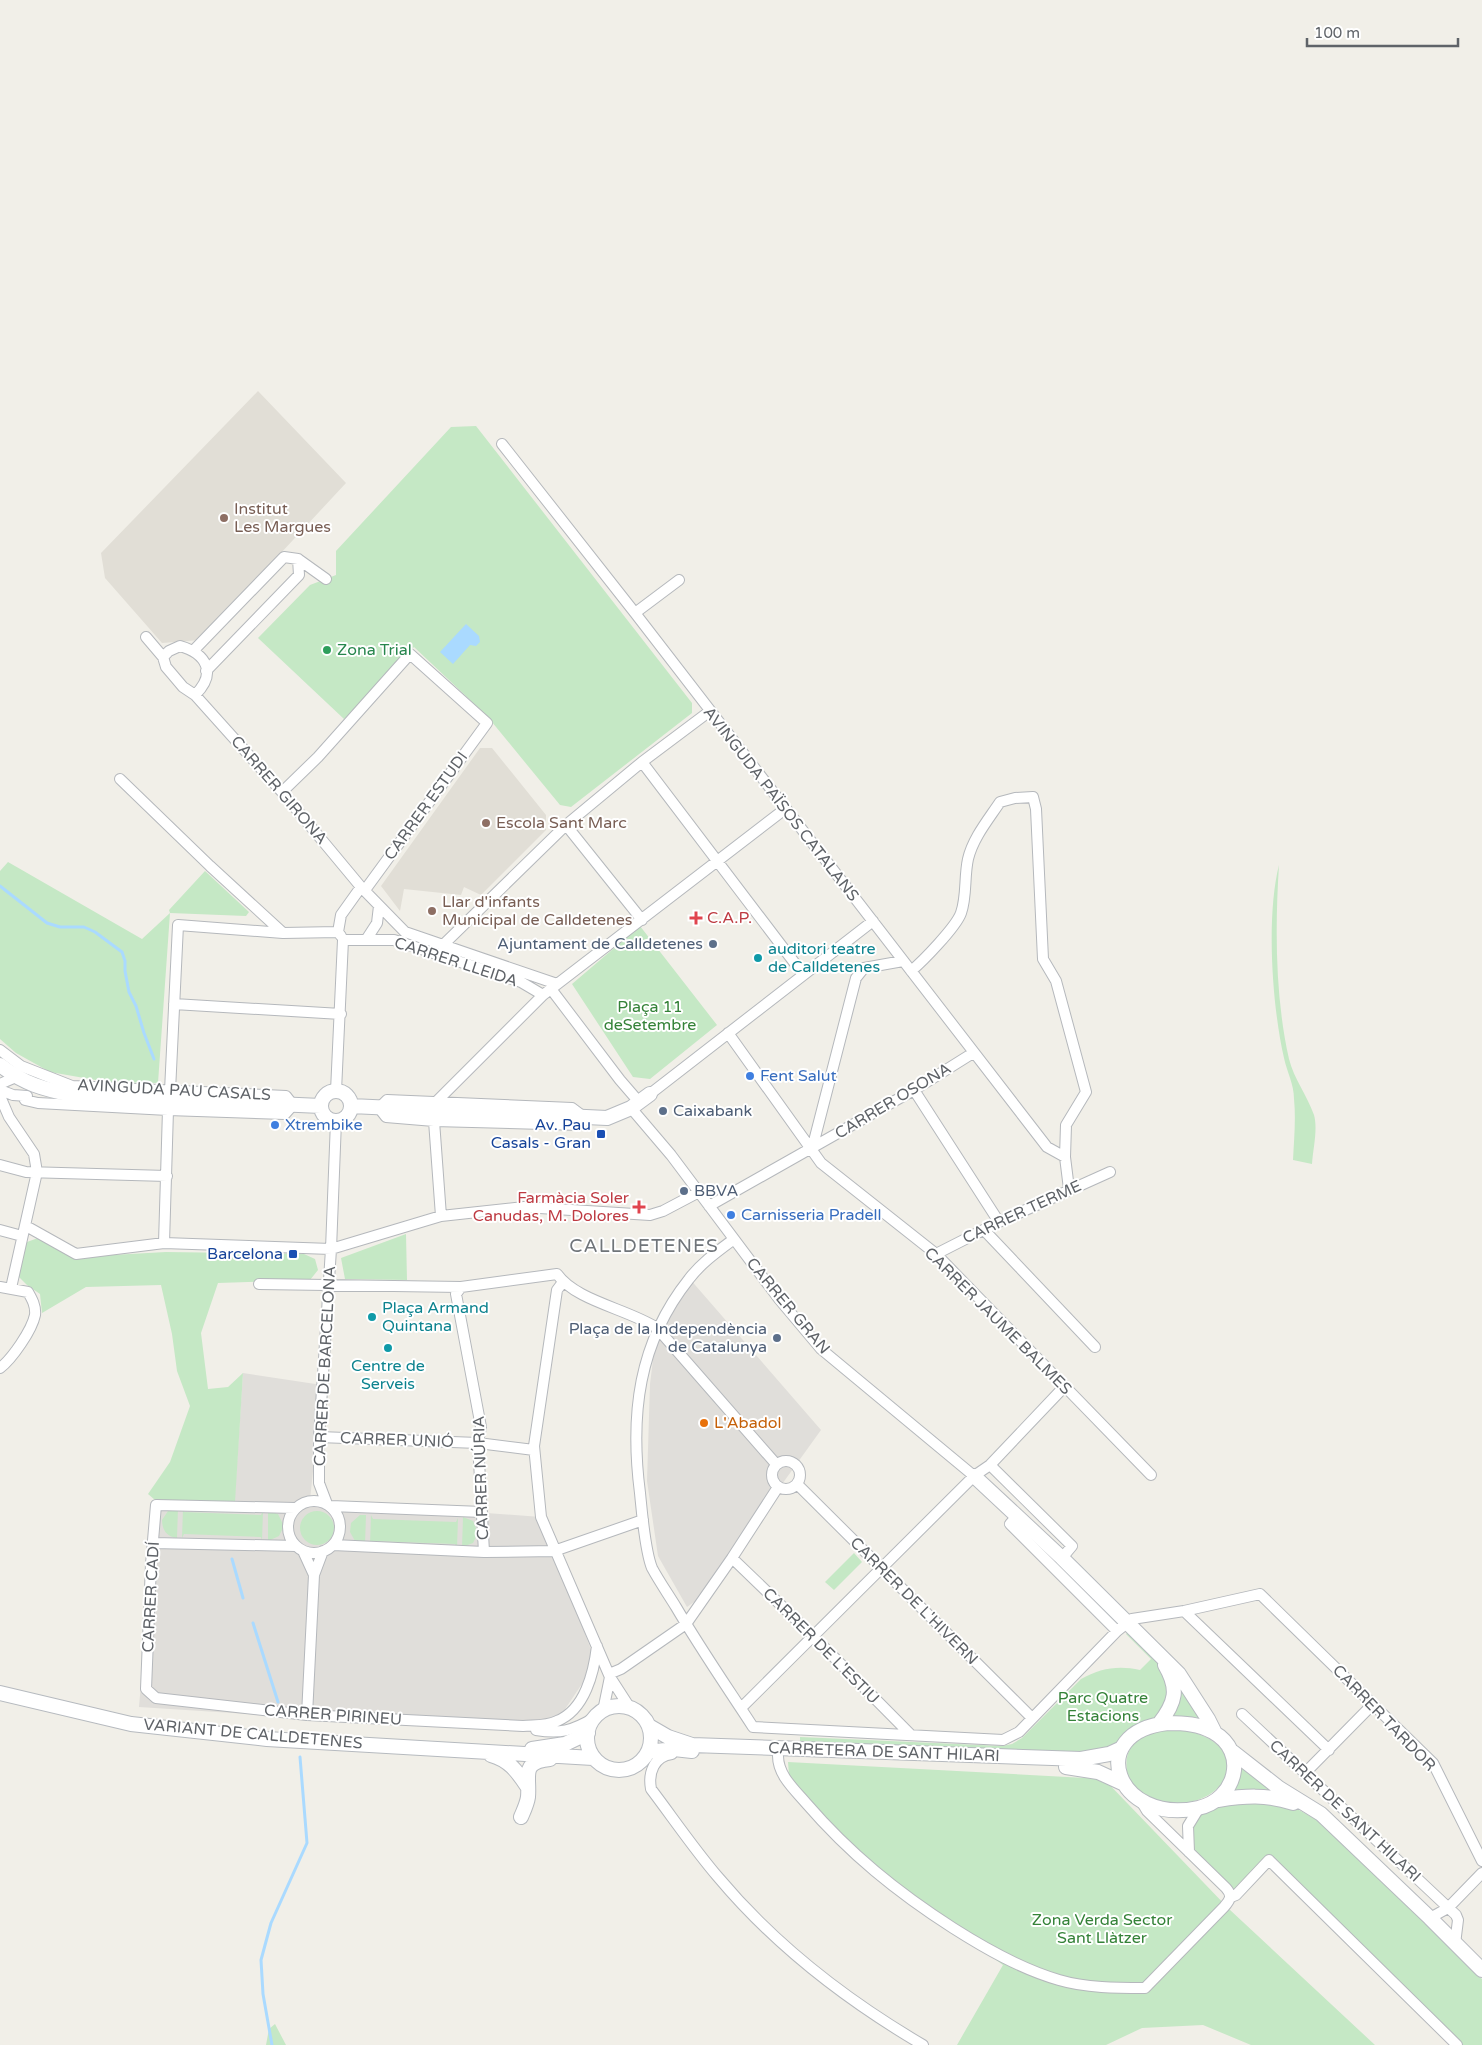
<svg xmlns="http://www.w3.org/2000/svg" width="1482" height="2045" font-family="'Varela Round',sans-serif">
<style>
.industrial{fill:#e0deda}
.education{fill:#e1ded6}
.green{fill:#c5e8c5}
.water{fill:#aadaff}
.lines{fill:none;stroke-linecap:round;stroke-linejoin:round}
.stream{stroke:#aadaff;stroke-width:3}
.street-casing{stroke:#b5b8bc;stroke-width:12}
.secondary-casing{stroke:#b6babf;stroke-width:16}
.street{stroke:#fff;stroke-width:10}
.secondary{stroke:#fff;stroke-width:14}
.education-dot{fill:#8d6e63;stroke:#fff;stroke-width:2}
.leisure-dot{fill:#2e9e5b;stroke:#fff;stroke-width:2}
.health-dot{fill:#e0444e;stroke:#fff;stroke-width:2}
.service-dot{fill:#5c6f8a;stroke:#fff;stroke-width:2}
.culture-dot{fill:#0f9aa8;stroke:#fff;stroke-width:2}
.shop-dot{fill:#3f7fe0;stroke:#fff;stroke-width:2}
.transit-dot{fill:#1a4fb4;stroke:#fff;stroke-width:2}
.food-dot{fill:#e8710a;stroke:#fff;stroke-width:2}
.labels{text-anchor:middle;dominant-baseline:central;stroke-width:4;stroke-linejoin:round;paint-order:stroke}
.education-label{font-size:16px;fill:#785e54;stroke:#fff;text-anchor:start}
.leisure-label{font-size:16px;fill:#27864d;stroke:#fff;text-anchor:start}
.street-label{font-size:16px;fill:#5f6368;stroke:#fff}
.health-label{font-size:16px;fill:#be3a42;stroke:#fff;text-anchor:start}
.service-label{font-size:16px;fill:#4e5e75;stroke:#fff;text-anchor:end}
.culture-label{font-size:16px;fill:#0d838f;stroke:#fff;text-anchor:start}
.park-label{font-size:16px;fill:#348238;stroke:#fff}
.shop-label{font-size:16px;fill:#366cbe;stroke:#fff;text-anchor:start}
.transit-label{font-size:16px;fill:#164399;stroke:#fff;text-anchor:end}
.food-label{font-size:16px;fill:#c56008;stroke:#fff;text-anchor:start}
.quarter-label{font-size:19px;letter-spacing:1px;fill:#70757a;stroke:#fff}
</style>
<rect width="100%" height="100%" fill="#f1efe8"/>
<path class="industrial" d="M689 1278 821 1430 701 1597 687 1607 658 1556 647 1481 650 1384 657 1328Z
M243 1373 322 1385 310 1500 541 1517 596 1663 549 1733 139 1707 156 1505 234 1507Z"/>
<path class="education" d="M258 391 346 483 200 640 162 643 105 578 101 553Z
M480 748H492L546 815V830L481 895 464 887 461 895 404 889 400 911 381 886Z"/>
<path class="green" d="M476 426 692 703V713L571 807 560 805 487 716 414 647 344 719 258 638 310 585 336 575V551L451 427Z
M8 862 142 939 170 913 169 910 205 871 249 912 246 916 170 913 158 1083 107 1082 50 1072 16 1053 0 1039V871Z
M1279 865C1275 927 1275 997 1289 1059 1294 1079 1307 1095 1314 1115 1318 1129 1313 1149 1312 1164L1293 1160C1294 1140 1296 1119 1294 1099 1294 1084 1287 1072 1284 1058 1272 1006 1266 916 1279 865Z
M640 926 717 1025 650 1079 633 1077 572 984Z
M406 1234 407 1280 345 1279 341 1258Z
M38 1238 76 1257 166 1252 304 1254 315 1259 318 1270 310 1280 218 1283 201 1333 208 1389 228 1387 243 1373 235 1502 155 1500 148 1494 170 1462 190 1406 177 1371 172 1334 161 1285 86 1287 42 1313 40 1294 27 1285 18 1276 27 1242Z
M178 1508 177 1538C167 1537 162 1530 162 1520L168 1511Z
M183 1508 184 1512 261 1515 263 1511 262 1541 261 1537 184 1534 182 1538Z
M268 1511 278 1514 284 1526 279 1536 268 1541Z
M300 1528a17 17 0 1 1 34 0a17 17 0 1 1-34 0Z
M360 1515H366L365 1545 355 1541 350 1532 351 1523Z
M371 1515 373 1519 456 1522 458 1518 457 1548 455 1544 372 1541 370 1545Z
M463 1517 473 1521 478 1533 473 1543 462 1547Z
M854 1553 862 1562 834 1590 825 1582Z
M1129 1631 1158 1662 1171 1695 1156 1719 1108 1749 1099 1753 800 1746V1737L1002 1746 1012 1744 1022 1738 1081 1679C1100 1668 1119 1665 1140 1670L1151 1659 1126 1634Z
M1179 1684 1203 1720 1173 1718Z
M1179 1729C1275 1746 1212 1832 1141 1793 1134 1789 1128 1780 1127 1772 1122 1737 1152 1731 1179 1729Z
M788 1762 1104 1779 1229 1909 1375 2045H1251L1203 2025 1142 2028 1106 2045H957L1003 1965 860 1860 789 1775Z
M1241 1766 1275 1793H1233Z
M1277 1798 1319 1821 1346 1844 1482 1979V2045H1456L1269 1861 1236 1895 1189 1852 1188 1826 1199 1808Z
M275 2024 286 2045H266L269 2029Z"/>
<path class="water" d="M466 624 479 636 480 642 476 646 470 645 453 664 440 652Z"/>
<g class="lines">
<path class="stream" d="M0 886 47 923 60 927H84L95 932 122 952 125 961V971L129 992 136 1006 144 1033 154 1059
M232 1559 243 1598
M253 1623 278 1702
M272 2045 263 1994 261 1960 271 1923 307 1843 300 1757"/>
<g class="street-casing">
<path id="street" d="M502 444 635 613 1047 1147 1065 1157
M298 559 326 579
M635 613 679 580
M146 637 163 657 166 667 172 674 183 687 195 695 282 792 361 887 405 932 557 984
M194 650 284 557 298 559 299 575 206 671
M163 657 169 651 180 646C207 654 217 673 195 695
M642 762 803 974
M120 779 210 866 283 933
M282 792 318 757 410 654 487 723 365 890
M566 825 642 920
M341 936 338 932 341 915 361 887
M343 940H394L521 982 543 995
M366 940 377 923 379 906
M442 946 566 825 642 762 710 711
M911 971C923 961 956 927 961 913 967 896 964 877 968 859 973 838 988 820 1000 802L1015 798 1033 797 1036 809 1043 959 1056 981 1086 1092 1066 1125 1065 1157 1069 1189
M551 989 620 1080 639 1102
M174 1004 341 1014
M728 1033 821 1163 936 1254 1151 1475
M0 1050 21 1066 72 1086 286 1096 293 1105 285 1114 168 1110 38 1103 25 1100 23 1096
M0 1084 16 1077
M0 1090 13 1095 27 1096
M914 1090 999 1222
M170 1091 178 925 283 933 338 932
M336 1091 343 940
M650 1094 873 921
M0 1096 9 1117 34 1154 37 1172 11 1288
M437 1101 543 995 785 809
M631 1108 671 1155 779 1299 821 1349 974 1476
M584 1117 572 1108 387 1100 379 1108 386 1117 434 1121 580 1125 587 1117
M434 1121 441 1216
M812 1149 856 978 864 968 903 961
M0 1165 26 1172 167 1176
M709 1206 914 1090 973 1053
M26 1226 76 1254 164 1243 331 1249 441 1216 524 1207 650 1215 663 1211 699 1192
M0 1230 22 1236
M984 1230 1095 1347
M734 1239C718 1251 701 1263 689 1279 638 1343 630 1415 640 1493 642 1513 645 1551 652 1568 659 1581 668 1594 676 1607 700 1648 727 1687 753 1727L1003 1740 1019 1732 1117 1631 1132 1619 1184 1611 1260 1594 1433 1763 1482 1861
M164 1243 168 1110
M936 1254 999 1222 1110 1172
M563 1282 557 1290 534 1446 541 1517 610 1677 630 1708
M259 1284 461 1287 557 1274C576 1301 628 1309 657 1328L776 1464
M0 1287 28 1292C32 1299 36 1306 35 1315 32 1330 12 1359 0 1368
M461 1287 456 1294 481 1427 478 1443 484 1552
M319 1437 478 1443 534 1450
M772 1475a14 14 0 1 1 28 0a14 14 0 1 1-28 0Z
M990 1465 1072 1546 1062 1558
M797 1484 1032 1718
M288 1527a26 26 0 1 1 52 0a26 26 0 1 1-52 0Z
M327 1504 319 1483V1437L331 1249 336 1121
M331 1506 482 1512
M295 1508 156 1505 151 1564 146 1689 156 1698 307 1715 523 1726C535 1725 547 1726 557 1721 585 1710 594 1672 597 1646
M1017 1516 1010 1524 1117 1631
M153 1543 296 1546
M333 1545 484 1552 554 1551 643 1520
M303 1551 314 1575
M732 1558 813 1636 910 1734
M1184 1611 1329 1750
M609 1674 621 1669 686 1624 732 1558 778 1487
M741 1708 974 1476 990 1465 1064 1387
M603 1711 610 1677
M1242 1714 1456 1915 1458 1920 1455 1944
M307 1715 314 1575 323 1551
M536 1730C560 1734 572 1731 594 1718
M672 1754C654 1756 648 1773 651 1789 673 1818 694 1849 718 1877 775 1945 846 2000 923 2045
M778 1756C778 1775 794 1789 806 1803 850 1854 897 1892 953 1928 986 1949 1021 1969 1059 1980 1086 1988 1117 1988 1145 1988L1224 1907C1230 1900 1233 1896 1226 1888L1147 1811 1141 1801
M1304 1774 1373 1704
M1189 1852 1188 1826 1199 1808
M1231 1897 1236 1895 1269 1860 1457 2045
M1430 1918 1448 1908 1482 1873"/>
</g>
<g class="secondary-casing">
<path id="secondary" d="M0 1065C24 1084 43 1089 73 1095L321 1106
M321 1106a15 15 0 1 1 30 0a15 15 0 1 1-30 0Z
M351 1106 607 1118 631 1108 650 1094
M974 1476 1062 1558 1179 1674 1208 1719 1215 1733
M0 1693 131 1724 267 1739 593 1758
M587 1738a32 32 0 1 1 64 0a32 32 0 1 1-64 0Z
M1168 1723C1184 1723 1199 1724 1213 1732 1249 1752 1236 1800 1198 1808 1116 1826 1083 1732 1168 1723Z
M1159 1724C1176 1702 1179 1689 1165 1665
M649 1726 668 1737 692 1745 1081 1759 1109 1754 1122 1748
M532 1749 565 1744 588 1733
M648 1752 674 1749 692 1751
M1233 1752 1279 1788 1321 1814 1430 1918 1482 1970
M491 1755C509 1760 517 1771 527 1786
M1066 1767 1098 1772 1122 1783
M1218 1800C1244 1796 1267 1794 1293 1803
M521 1817C524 1810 527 1804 528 1797 530 1776 520 1762 550 1759"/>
</g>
<use href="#street" class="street"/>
<use href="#secondary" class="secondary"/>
</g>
<g class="education-dot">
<circle cx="224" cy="518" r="5"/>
<circle cx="486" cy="823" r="5"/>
<circle cx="432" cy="911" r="5"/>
</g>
<circle class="leisure-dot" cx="327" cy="650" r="5"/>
<g class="health-dot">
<path d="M693.5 910.5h5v5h5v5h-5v5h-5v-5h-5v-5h5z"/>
<path d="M636.5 1199.5h5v5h5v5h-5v5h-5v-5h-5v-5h5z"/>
</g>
<g class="service-dot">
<circle cx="713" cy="944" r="5"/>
<circle cx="663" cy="1111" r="5"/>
<circle cx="684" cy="1191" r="5"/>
<circle cx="777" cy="1338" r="5"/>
</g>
<g class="culture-dot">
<circle cx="758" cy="958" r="5"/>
<circle cx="372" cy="1317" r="5"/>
<circle cx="388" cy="1348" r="5"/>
</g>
<g class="shop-dot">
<circle cx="750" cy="1076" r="5"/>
<circle cx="275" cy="1125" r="5"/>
<circle cx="731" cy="1215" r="5"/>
</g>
<g class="transit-dot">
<rect x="596" y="1129" width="10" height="10" rx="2.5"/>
<rect x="288" y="1249" width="10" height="10" rx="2.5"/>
</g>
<circle class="food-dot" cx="704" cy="1423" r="5"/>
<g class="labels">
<g class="education-label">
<text x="234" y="509">Institut<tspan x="234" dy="18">Les Margues</tspan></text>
<text x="496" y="823">Escola Sant Marc</text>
<text x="442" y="902">Llar d'infants<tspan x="442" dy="18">Municipal de Calldetenes</tspan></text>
</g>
<g class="leisure-label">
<text x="337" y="650">Zona Trial</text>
</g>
<g class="street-label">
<text transform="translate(279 790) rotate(49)">CARRER GIRONA</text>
<text transform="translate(781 804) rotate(52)">AVINGUDA PAÏSOS CATALANS</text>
<text transform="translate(426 806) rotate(-54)">CARRER ESTUDI</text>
<text transform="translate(456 962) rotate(18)">CARRER LLEIDA</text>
<text transform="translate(174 1090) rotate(3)">AVINGUDA PAU CASALS</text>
<text transform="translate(893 1101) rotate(-31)">CARRER OSONA</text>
<text transform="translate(1022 1212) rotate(-25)">CARRER TERME</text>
<text transform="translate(788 1306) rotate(50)">CARRER GRAN</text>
<text transform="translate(998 1321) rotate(45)">CARRER JAUME BALMES</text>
<text transform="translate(325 1366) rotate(-87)">CARRER DE BARCELONA</text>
<text transform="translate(397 1440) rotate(2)">CARRER UNIÓ</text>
<text transform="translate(481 1478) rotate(-92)">CARRER NÚRIA</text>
<text transform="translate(151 1597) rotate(-87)">CARRER CADÍ</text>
<text transform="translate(914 1601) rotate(45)">CARRER DE L'HIVERN</text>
<text transform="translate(821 1646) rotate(45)">CARRER DE L'ESTIU</text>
<text transform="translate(333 1715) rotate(4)">CARRER PIRINEU</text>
<text transform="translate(1384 1718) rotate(46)">CARRER TARDOR</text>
<text transform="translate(253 1734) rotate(5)">VARIANT DE CALLDETENES</text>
<text transform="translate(884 1752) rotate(2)">CARRETERA DE SANT HILARI</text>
<text transform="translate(1345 1811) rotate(43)">CARRER DE SANT HILARI</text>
</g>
<g class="health-label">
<text x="707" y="918">C.A.P.</text>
<text x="629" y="1198" text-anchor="end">Farmàcia Soler<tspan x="629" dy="18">Canudas, M. Dolores</tspan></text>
</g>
<g class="service-label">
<text x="703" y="944">Ajuntament de Calldetenes</text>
<text x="673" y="1111" text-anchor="start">Caixabank</text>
<text x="694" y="1191" text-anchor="start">BBVA</text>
<text x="767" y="1329">Plaça de la Independència<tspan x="767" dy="18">de Catalunya</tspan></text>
</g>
<g class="culture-label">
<text x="768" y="949">auditori teatre<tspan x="768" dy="18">de Calldetenes</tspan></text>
<text x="382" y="1308">Plaça Armand<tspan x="382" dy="18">Quintana</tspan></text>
<text x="388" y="1366" text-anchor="middle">Centre de<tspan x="388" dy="18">Serveis</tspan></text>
</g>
<g class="park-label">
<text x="650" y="1007">Plaça 11<tspan x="650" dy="18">deSetembre</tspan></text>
<text x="1103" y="1698">Parc Quatre<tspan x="1103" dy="18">Estacions</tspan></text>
<text x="1102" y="1920">Zona Verda Sector<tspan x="1102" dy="18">Sant Llàtzer</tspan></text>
</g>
<g class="shop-label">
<text x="760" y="1076">Fent Salut</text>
<text x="285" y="1125">Xtrembike</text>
<text x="741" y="1215">Carnisseria Pradell</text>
</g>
<g class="transit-label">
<text x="591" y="1125">Av. Pau<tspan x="591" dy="18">Casals - Gran</tspan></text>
<text x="283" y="1254">Barcelona</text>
</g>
<g class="food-label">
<text x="714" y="1423">L'Abadol</text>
</g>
<g class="quarter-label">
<text x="644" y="1246">CALLDETENES</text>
</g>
</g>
<path d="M1307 38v8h151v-8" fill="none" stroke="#5f6368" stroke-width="2.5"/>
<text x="1314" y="38" font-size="15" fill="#5f6368" stroke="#ffffff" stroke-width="4" paint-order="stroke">100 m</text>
</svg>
